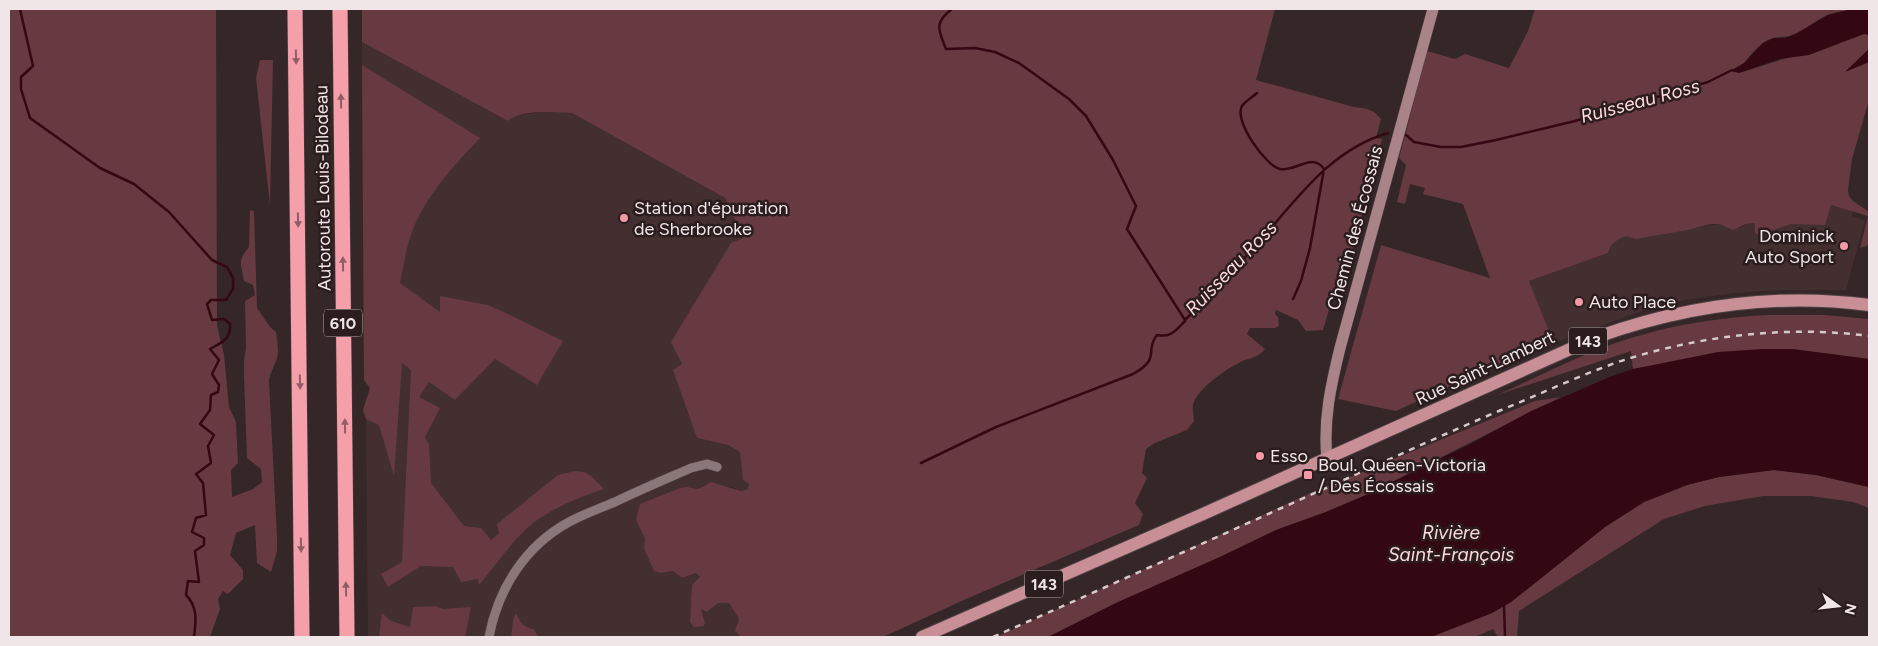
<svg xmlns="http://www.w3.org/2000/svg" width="1878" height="646" font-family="Figtree,sans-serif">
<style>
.built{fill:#432e30}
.green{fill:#663a40}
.water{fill:#340812}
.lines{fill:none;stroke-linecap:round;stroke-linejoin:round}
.stream{stroke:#340812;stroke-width:2.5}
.street-casing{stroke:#4f4344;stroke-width:10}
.secondary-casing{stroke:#4f4344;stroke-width:12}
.primary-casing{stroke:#4f4344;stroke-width:14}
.highway-casing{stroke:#4f4344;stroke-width:16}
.street{stroke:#897779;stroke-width:9}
.secondary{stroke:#a98387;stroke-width:11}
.primary{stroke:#c98f96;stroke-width:12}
.highway{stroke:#f49fa9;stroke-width:15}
.rail{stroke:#d5cacb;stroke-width:2.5;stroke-dasharray:6 6;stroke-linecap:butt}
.oneway{fill:#905e64}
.poi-dot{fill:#f49aa6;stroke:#2b1d1e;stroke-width:2}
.labels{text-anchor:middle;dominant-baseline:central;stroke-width:5;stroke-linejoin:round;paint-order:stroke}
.shield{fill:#2b1d1e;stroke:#b5aaab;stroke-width:1}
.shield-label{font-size:16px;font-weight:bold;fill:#f0e6e7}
.street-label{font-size:18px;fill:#f0e6e7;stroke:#2b1d1e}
.poi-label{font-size:18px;fill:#f0e6e7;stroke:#2b1d1e;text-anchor:start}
.water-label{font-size:19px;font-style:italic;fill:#fedade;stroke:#2b1d1e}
</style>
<rect width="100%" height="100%" fill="#352628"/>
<path class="built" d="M362 42 508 121 513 116 548 111 572 113 725 198 743 238 682 364 697 438 728 445 740 452 743 479 749 484 748 489 741 491 731 487 706 484 698 489 687 487 640 530 645 539V544L661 573 673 571 682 578 696 573 700 577 690 621 694 626H704L705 623 701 609 707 612 718 603H729L739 619 735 631 741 637H538L534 629 525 628 521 623 516 614 513 620 511 637H368L366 419 363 410 370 388 364 380Z
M1831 205 1853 211 1852 216 1865 220 1846 290H1777L1735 293 1685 300 1639 312 1554 343 1529 281 1608 253 1610 246 1614 241 1626 235 1636 239 1719 224 1728 228H1740L1746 224 1755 223V233L1761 234 1784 225 1802 223Z"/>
<path class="green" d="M9 9H216L217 325 224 355 229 407 236 422 238 463 231 470 232 497 253 489 262 482 261 469 247 458 244 376V360L246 348 245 301 255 295 253 285 244 281C241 264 237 261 249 247L250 210 254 211 257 308 270 327 276 332C277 339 278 347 278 353 277 363 270 371 269 381L277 537V551L271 572 257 563 255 525 236 533 230 555 243 570V579L228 594 223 591 218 599 220 609 210 637H9Z
M362 9H1275L1256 80 1354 107C1366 108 1373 109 1381 119L1376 138 1382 139 1354 246C1350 252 1344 261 1344 269 1345 281 1352 278 1344 293L1345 283 1342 279 1337 283 1323 330 1306 331 1298 320 1276 310 1275 314 1278 317 1279 326 1275 328H1250L1247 334 1265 349C1258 357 1254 357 1245 360 1230 366 1196 389 1193 405 1192 410 1194 416 1194 421L1187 430 1155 443 1146 449 1142 473 1147 478 1135 503 1143 514 1139 525 966 599 883 637H741L735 631 739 619 729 603H718L707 612 701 609 705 623 704 626 694 627 690 622 692 585 700 577 696 573 682 578 673 571 661 573 654 571 644 549 645 539 636 520 640 504 680 488 687 487 698 489 711 482 741 491 748 489 749 484 743 480 740 452 728 445 697 438 673 370 682 364 671 342 731 243 743 238 725 198 572 113C555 112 520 109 508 121L362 42Z
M1535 9H1867C1854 10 1838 10 1825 16 1815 21 1806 29 1796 34 1787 38 1781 36 1773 38 1759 42 1745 60 1739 73L1864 34 1869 35V49L1846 71 1869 62V100L1852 159 1848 190 1849 196 1853 201 1869 212V245L1860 248 1868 216 1831 205 1825 225 1791 224 1761 234H1755V223L1746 224 1733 230 1719 224H1711L1688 230 1636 239 1626 236C1617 240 1611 242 1608 253L1529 281 1554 343 1482 372 1396 411 1338 399 1381 245 1490 278 1463 204 1423 194 1425 188 1410 184 1405 204 1397 202 1406 165 1399 158 1427 51 1455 59 1465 54 1509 68 1528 31Z
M260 60H273L270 205 256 78Z
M362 65 480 138C454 165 423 199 411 235 406 250 403 268 400 283L440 312V296L488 305 506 313 563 341 537 385 495 359 455 400 429 382 419 397 440 408 425 437 429 445 431 483 464 526 481 528 491 540 499 533 497 524 558 475 575 471 584 472 591 476 604 489C577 498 547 510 526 529 508 546 495 567 479 585L478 579 461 582 453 567 421 566 388 587 381 574 402 562 411 370 402 363 394 476 379 425 366 419 363 410 370 388 364 380Z
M1768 315H1825L1869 319V359L1792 349H1763L1633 369 1631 351 1497 395C1542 375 1587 351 1634 337 1678 324 1723 317 1768 315Z
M1561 397 1366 495 1326 512 1276 530 1220 557 1116 603 1048 637H996L1304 496 1535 401Z
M1774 470 1816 475 1869 487V508L1853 502 1811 496H1763L1705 506 1664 519 1519 611 1517 637H1498L1493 629 1475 637H1431L1492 613 1511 602 1605 527 1644 502 1687 485 1719 477Z
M435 606 443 609 471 607 465 637H379L382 613 391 621 410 627 413 607Z
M516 613C521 623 523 627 534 629L538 637H511L513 620Z"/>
<path class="water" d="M1869 9V35L1864 34 1809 55 1780 59 1739 73 1730 71 1744 63 1763 43 1774 38H1785L1797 33 1828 15 1848 10Z
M1869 49V62L1845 72Z
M1763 349H1792L1869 359V487L1816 475 1774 470 1719 477 1687 485 1644 502 1605 527 1511 602 1492 613 1431 637H1048L1116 603 1220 557 1276 530 1326 512 1366 495 1472 443 1531 411 1612 376 1633 369 1718 352Z"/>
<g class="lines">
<path class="stream" d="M20 9 33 66 21 77V89L30 118 100 168 134 184 169 212 212 260 227 267 233 278V289L226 300H211L207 304 212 320 224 319 230 324C231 339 223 342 210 349L219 360 212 374 219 385 218 392 211 395 210 410 200 424 214 435 208 446 211 463 196 474 203 483 206 515 196 518 192 532 204 538V545L195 551 199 582 188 581 186 595C198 607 196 621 194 637
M952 9C933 23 939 31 946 49L975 48 995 52 1019 63 1069 99 1086 116 1113 160 1136 206 1127 229 1185 320C1210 295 1235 269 1259 242 1297 199 1330 150 1388 133
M1257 93C1253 97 1245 101 1242 106 1233 121 1267 167 1280 169 1296 172 1312 152 1324 169L1310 248 1301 281 1293 299
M1406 135 1414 142 1441 147H1461L1496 140 1575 121 1708 82 1732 70
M921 463 996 427 1133 374C1162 358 1144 351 1157 335 1171 338 1176 330 1185 321
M1504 606 1505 637"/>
<g class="street-casing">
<path id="street" d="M489 637C498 589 525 546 569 522 584 514 600 508 615 502 640 490 666 479 691 468L707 464 717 467"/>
</g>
<g class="secondary-casing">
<path id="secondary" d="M1327 459C1323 420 1331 385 1340 348L1433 9"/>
</g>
<g class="primary-casing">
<path id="primary" d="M922 637 1203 514 1597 337C1684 306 1777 293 1869 305"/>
</g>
<g class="highway-casing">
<path id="highway" d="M295 9 302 637
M340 9 347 637"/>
</g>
<use href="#street" class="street"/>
<use href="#secondary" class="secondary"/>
<use href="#primary" class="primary"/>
<use href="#highway" class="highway"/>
<path class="rail" d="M993 637C1111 585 1228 532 1346 479 1403 453 1460 427 1518 403 1551 389 1584 374 1618 362 1697 336 1786 325 1869 336"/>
</g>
<defs><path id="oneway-solid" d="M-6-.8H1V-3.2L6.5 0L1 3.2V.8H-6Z" transform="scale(1.25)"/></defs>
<g class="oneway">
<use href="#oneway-solid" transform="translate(296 57) rotate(89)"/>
<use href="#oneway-solid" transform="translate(341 101) rotate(-91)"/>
<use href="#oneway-solid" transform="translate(298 220) rotate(89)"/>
<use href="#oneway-solid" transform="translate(343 264) rotate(-91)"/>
<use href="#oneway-solid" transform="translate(300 382) rotate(89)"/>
<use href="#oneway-solid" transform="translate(345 426) rotate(-91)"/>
<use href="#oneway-solid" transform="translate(301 545) rotate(89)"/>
<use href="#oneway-solid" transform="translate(346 589) rotate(-91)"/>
</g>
<g class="poi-dot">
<circle cx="624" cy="218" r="5"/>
<circle cx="1844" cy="246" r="5"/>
<circle cx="1579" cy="302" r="5"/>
<circle cx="1260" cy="456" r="5"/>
<rect x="1303" y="470" width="10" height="10" rx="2.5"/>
</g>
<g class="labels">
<g class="shield">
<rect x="324" y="309.5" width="38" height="27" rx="4"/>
<rect x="1569" y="327.5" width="38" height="27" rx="4"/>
<rect x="1025" y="570.5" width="38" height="27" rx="4"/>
</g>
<g class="shield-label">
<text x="343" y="323">610</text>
<text x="1588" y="341">143</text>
<text x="1044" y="584">143</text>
</g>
<g class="street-label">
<text transform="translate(323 188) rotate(-91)">Autoroute Louis-Bilodeau</text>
<text transform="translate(1355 228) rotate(-75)">Chemin des Écossais</text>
<text transform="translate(1485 368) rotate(-25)">Rue Saint-Lambert</text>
</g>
<g class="poi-label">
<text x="634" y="208">Station d'épuration<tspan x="634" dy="21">de Sherbrooke</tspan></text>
<text x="1834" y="236" text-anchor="end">Dominick<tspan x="1834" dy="21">Auto Sport</tspan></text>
<text x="1589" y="302">Auto Place</text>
<text x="1270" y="456">Esso</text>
<text x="1318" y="465">Boul. Queen-Victoria<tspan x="1318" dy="21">/ Des Écossais</tspan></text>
</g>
<g class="water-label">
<text transform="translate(1640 101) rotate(-15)">Ruisseau Ross</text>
<text transform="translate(1231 268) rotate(-46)">Ruisseau Ross</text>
<text x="1451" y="532">Rivière<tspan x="1451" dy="22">Saint-François</tspan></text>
</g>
</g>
<rect width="1878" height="646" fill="none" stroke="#f0e6e7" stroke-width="20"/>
<g transform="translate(1838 606) rotate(105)" stroke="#2b1d1e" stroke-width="4" paint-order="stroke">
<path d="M0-4L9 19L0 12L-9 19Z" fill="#f0e6e7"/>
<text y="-8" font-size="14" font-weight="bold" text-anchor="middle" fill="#f0e6e7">N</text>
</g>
</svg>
